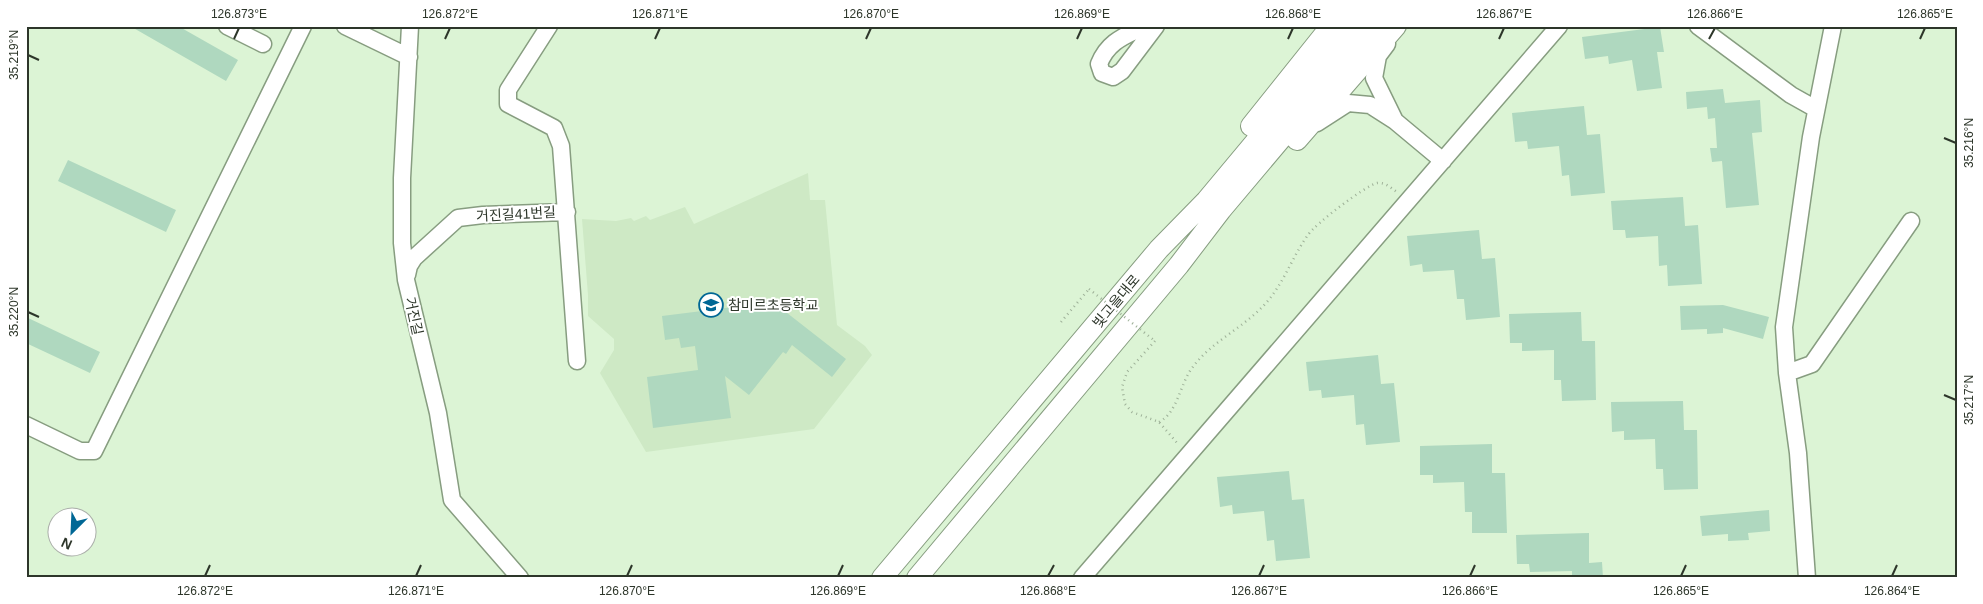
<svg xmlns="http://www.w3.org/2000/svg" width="1983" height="604" font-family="Arial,'Noto Sans KR',sans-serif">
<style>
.built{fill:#cee9c5}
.building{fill:#afd8bf}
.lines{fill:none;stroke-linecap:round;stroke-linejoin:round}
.minor-casing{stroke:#879d80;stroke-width:19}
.major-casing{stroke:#879d80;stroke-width:22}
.path{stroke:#9eb198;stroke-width:2.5;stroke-dasharray:1 4;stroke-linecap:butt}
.minor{stroke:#fff;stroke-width:16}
.major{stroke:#fff;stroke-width:20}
.path-bridge{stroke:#9eb198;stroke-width:2.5;stroke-dasharray:1 4;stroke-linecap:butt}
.ticks{fill:none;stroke:#2d362a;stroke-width:2}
.labels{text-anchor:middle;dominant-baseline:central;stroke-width:4;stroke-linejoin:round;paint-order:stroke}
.street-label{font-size:14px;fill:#2d362a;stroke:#fff}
.poi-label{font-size:14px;fill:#2d362a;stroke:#fff;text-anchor:start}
.neatline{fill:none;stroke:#2d362a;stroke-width:2}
.ticks-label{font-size:12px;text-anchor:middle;fill:#2d362a}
</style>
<rect width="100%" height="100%" fill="#dcf4d5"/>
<path class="built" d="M808 173 810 200H825L837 325 865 346 872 355 814 429 646 452 600 373 614 350V339L588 316V295L582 219 616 221 631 218 634 221 646 216 650 220 685 207 694 224Z"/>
<path class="building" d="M130 26H178L238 60 226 81Z
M1660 27 1664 52H1657L1662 88 1637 91 1632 60 1609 64 1608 56 1585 59 1582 37Z
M1723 89 1725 103 1760 100 1762 132 1752 133 1759 205 1726 208 1722 161 1712 162 1710 148H1717L1715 118 1708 119 1707 107 1687 109 1686 92Z
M1584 106 1587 135 1600 134 1605 193 1571 196 1569 175 1562 176 1559 146 1528 149 1527 141 1515 142 1512 113Z
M68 160 176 210 166 232 58 181Z
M1683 197 1685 226 1698 225 1702 284 1668 286 1667 265 1659 266 1658 236 1626 238 1625 230H1613L1611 201Z
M1479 230 1482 259 1495 258 1500 317 1466 320 1464 299H1457L1454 270 1423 272 1422 264 1410 266 1407 236Z
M773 302 846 359 832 377 792 345 786 354 783 352 749 395 725 376 731 418 653 428 647 377 698 370 695 346 681 348 679 338 665 340 662 316Z
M1723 305 1769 317 1763 339 1723 328V333L1707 334V329L1681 330 1680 306Z
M1581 312 1582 341H1595L1596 400 1562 401 1561 380H1554V350L1522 351V343H1510L1509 314Z
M26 317 100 352 90 373 26 343Z
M1378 355 1381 384 1394 383 1400 442 1366 445 1364 424 1356 425 1354 395 1322 398 1321 390 1309 391 1306 362Z
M1683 401 1684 430H1697L1698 489 1664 490 1663 469H1656L1655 439 1624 440V431L1612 432 1611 402Z
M1492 444V473H1505L1507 533H1472V512H1465L1464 482 1433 483V475H1420V446Z
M1289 471 1292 500 1304 499 1310 558 1276 561 1274 540 1267 541 1264 511 1233 514 1232 505 1220 507 1217 477Z
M1769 510 1770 531 1748 533 1749 540 1728 541V534L1702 536 1700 516Z
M1589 533V563L1602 562 1603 578H1572V571L1530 572 1529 564H1517L1516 535Z"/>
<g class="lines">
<g class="minor-casing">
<path id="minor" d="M227 26 263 44
M345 26 409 57
M410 26 402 178V243L406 280 438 413 452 500 520 578
M549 26 508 90V104L554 128 561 146 577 361
M1145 26C1125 36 1108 41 1099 64L1102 73 1113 77 1122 71 1156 26
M1698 26 1791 95 1816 109
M1387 44 1378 56 1374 78 1395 121
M1317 123 1348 103 1370 105 1395 121 1443 161
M407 275 409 266 414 258 458 218 483 215 567 212
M1787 373 1812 364 1911 221
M26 425 80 451H94L303 26
M1082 578 1559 26
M1807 578 1798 453 1787 373 1784 327 1811 137 1833 26"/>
</g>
<g class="major-casing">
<path id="major" d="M1251 126 1331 26
M1297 140 1396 26
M882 578 1159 249 1206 201 1352 26
M917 578 1179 265 1221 210 1376 26"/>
</g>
<path class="path" d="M1061 322 1089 289
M1155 341 1127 372 1122 387 1125 404 1132 412 1159 422 1178 444
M1159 422C1177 413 1180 386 1190 371 1209 342 1243 329 1266 303 1284 283 1292 257 1308 235 1315 224 1365 186 1377 183 1385 182 1391 188 1397 192"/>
<use href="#minor" class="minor"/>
<use href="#major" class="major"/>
<path class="path-bridge" d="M1089 289 1155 341"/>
</g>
<path class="ticks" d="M234 39 239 28M445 39 450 28M655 39 660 28M866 39 871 28M1077 39 1082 28M1288 39 1293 28M1499 39 1504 28M1709 39 1715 28M1920 39 1925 28M28 55 39 60M1944 138 1956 143M28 312 39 317M1944 395 1956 400M205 576 210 565M416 576 421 565M627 576 632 565M838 576 843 565M1048 576 1054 565M1259 576 1264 565M1470 576 1475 565M1681 576 1686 565M1892 576 1897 565"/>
<defs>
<g id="school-ring" transform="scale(1.25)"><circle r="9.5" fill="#fff" stroke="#006795" stroke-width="1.5"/><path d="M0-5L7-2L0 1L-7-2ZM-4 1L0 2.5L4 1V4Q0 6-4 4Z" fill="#006795"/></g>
</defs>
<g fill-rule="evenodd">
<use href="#school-ring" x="711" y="305"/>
</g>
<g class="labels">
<g class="street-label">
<text transform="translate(516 214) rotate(-3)">거진길41번길</text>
<text transform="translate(1116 301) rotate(-50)">빛고을대로</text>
<text transform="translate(414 316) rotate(78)">거진길</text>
</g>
<g class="poi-label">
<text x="728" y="305">참미르초등학교</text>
</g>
</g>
<rect width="1983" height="604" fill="none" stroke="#ffffff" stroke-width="55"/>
<g transform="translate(72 532) rotate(204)"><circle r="24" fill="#ffffff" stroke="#abafaa"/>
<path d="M0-4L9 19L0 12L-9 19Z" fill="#006795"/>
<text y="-8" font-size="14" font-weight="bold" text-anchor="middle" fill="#2d362a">N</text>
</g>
<rect x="28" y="28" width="1928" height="548" class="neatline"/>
<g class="ticks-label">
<text x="239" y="18">126.873°E</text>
<text x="450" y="18">126.872°E</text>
<text x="660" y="18">126.871°E</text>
<text x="871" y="18">126.870°E</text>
<text x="1082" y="18">126.869°E</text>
<text x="1293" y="18">126.868°E</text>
<text x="1504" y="18">126.867°E</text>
<text x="1715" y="18">126.866°E</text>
<text x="1925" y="18">126.865°E</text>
<text transform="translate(14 55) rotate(-90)" y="4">35.219°N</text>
<text transform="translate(1969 143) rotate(-90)" y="4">35.216°N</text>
<text transform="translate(14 312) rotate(-90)" y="4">35.220°N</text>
<text transform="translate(1969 400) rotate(-90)" y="4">35.217°N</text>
<text x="205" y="595">126.872°E</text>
<text x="416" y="595">126.871°E</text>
<text x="627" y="595">126.870°E</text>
<text x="838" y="595">126.869°E</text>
<text x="1048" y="595">126.868°E</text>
<text x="1259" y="595">126.867°E</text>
<text x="1470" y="595">126.866°E</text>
<text x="1681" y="595">126.865°E</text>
<text x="1892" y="595">126.864°E</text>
</g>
</svg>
